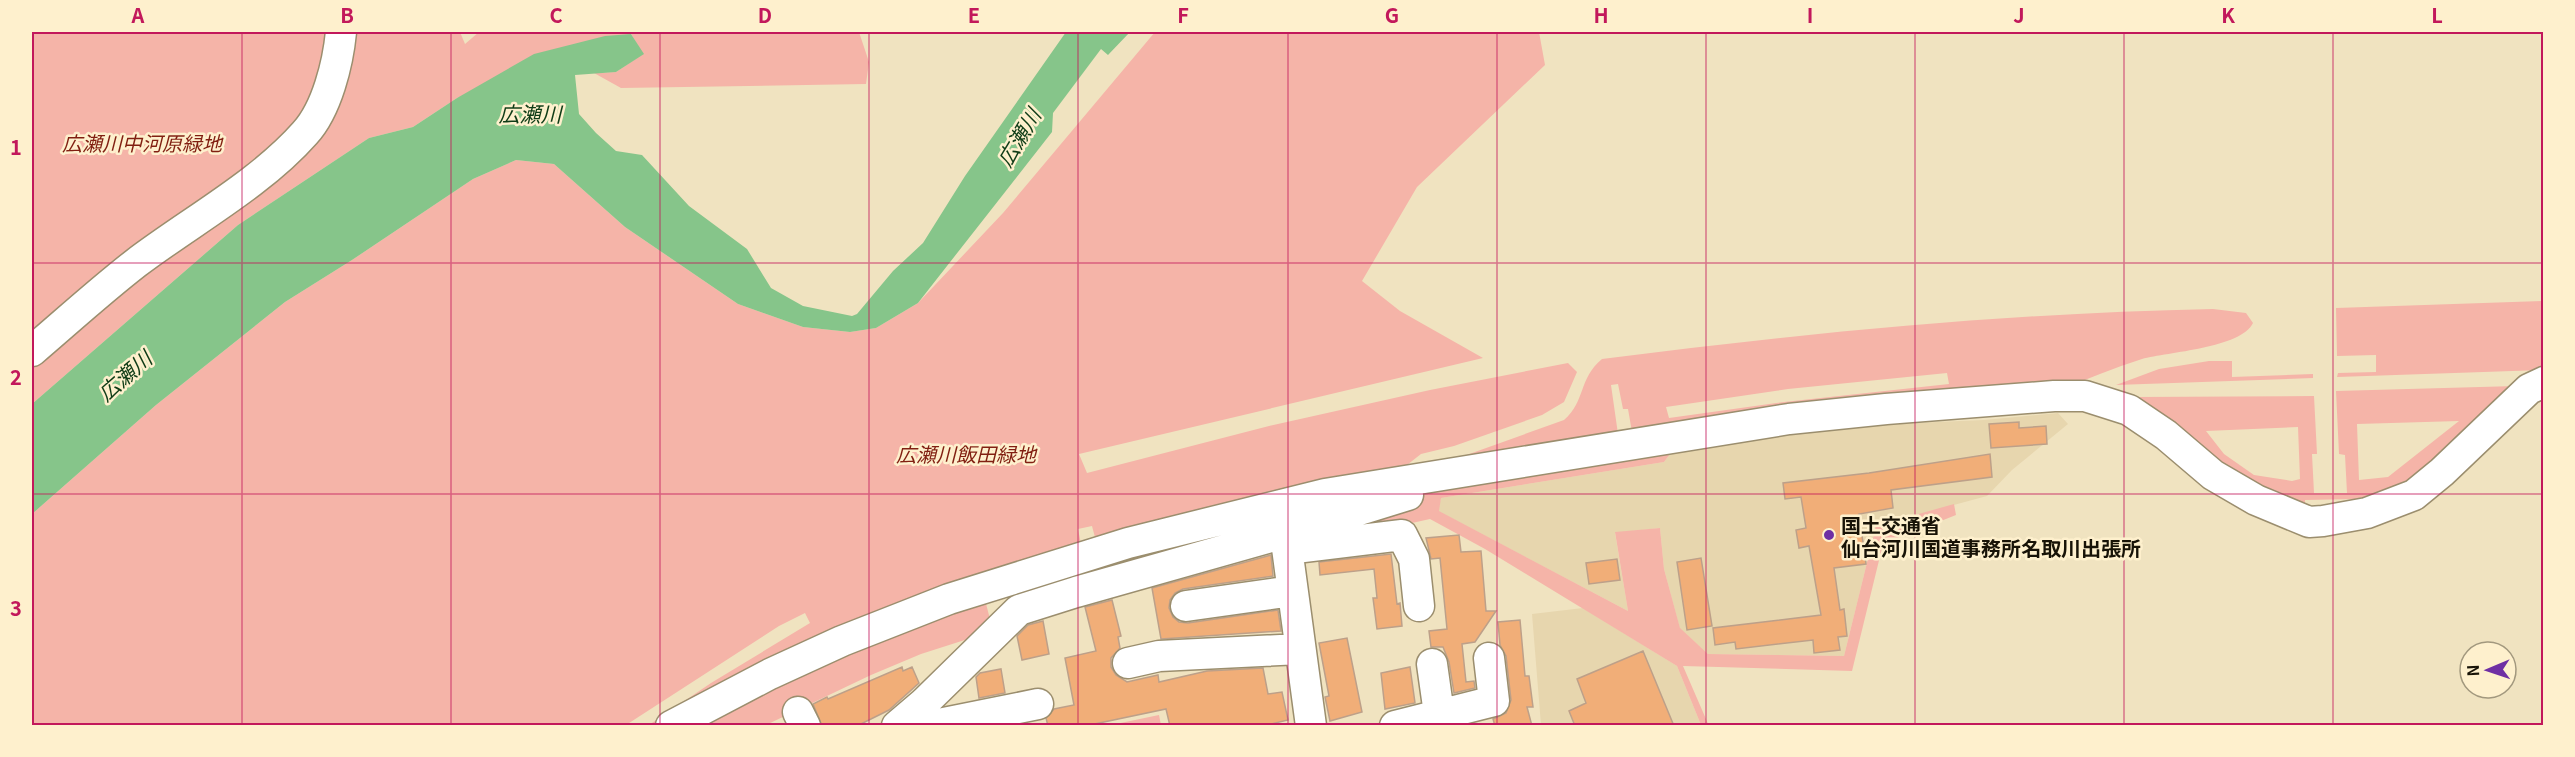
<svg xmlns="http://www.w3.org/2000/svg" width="2575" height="757" font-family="Georgia,'Noto Sans JP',serif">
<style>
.built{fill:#e7d6ae}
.green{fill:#f5b4a8;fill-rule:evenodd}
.water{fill:#86c58a}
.building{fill:#f1ae78;stroke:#bda089;stroke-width:1.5}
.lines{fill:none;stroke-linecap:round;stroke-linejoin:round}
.minor-casing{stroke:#9b8e6e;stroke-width:33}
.minor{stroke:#fff;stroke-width:30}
.grid{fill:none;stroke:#c2185b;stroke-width:1.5;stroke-opacity:0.55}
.poi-dot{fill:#6f2fa4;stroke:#fef0cd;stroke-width:2}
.labels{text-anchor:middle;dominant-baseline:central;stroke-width:5;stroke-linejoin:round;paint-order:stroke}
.park-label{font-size:20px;font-style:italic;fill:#811f11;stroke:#fef0cd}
.poi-label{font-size:20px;font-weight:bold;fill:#181307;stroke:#fef0cd;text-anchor:start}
.water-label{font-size:21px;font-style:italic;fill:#0f3c16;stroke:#fef0cd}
.neatline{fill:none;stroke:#c2185b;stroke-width:2}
.grid-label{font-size:20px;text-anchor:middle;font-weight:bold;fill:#c2185b}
</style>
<rect width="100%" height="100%" fill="#f0e3c0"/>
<path class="built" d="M2058 413 2068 424 2012 470 1987 496 1876 526 1844 656 1708 654 1680 629 1664 569 1660 528 1615 533 1628 611 1438 511 1441 498 1664 462 1676 446 1751 436 1889 424 1984 420Z
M1583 608 1677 666 1701 725H1541L1532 614Z"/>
<path class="green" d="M32 32H460L465 44 479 32H859L869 62 866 84 621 88 594 73 616 72 643 54 631 34 457 98 413 127 369 138 238 225 32 404Z
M1155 32H1539L1545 65 1417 187 1362 281 1400 311 1483 358 1079 454 1087 473 1269 426 1430 390 1568 363 1577 372 1564 402 1542 415 1454 446 1421 454 1398 472 1097 545 1092 526 1078 529 1082 549 813 645 653 725H649L711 683 810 623 805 613 779 626 626 725H32V514L156 405 285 302 352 260 473 179 516 160 554 164 625 227 738 304 803 327 850 332 876 328 918 303 1003 213Z
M2543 301V370L2337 377 2338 373 2376 372V355L2337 356 2336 308Z
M2213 309 2246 313 2253 323C2241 348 2168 352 2142 359 2114 368 2087 379 2060 390L1632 432 1628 409H1623L1618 384 1611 385 1618 434 1447 462 1564 420C1586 401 1578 379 1602 359 1805 333 2009 313 2213 309ZM1947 373 1949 384 1784 402 1669 418 1666 407 1788 389Z
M2209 361H2232V377L2313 374V378L2116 385 2159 369Z
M2516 386 2416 484 2355 499 2305 500V507L2253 490 2134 397 2314 396 2317 454H2312L2314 493H2347L2345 455 2339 454 2336 391ZM2459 421 2388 477 2359 480 2357 424ZM2298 427 2300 479 2292 481 2254 475 2224 454 2206 431Z
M1676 446 1664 462 1441 498 1439 511 1628 611 1615 532 1660 528 1664 569 1680 628 1708 654 1844 656 1876 526 1954 504 1956 515 1883 544 1852 671 1683 666 1709 726 1701 725 1677 666 1485 549 1430 519 1403 525 1300 538 1423 496 1442 486Z
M984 596 991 623 971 638 921 654 871 675 766 725H698L761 687Z
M1159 715 1161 725H1111Z"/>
<path class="water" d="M1066 32H1130L1108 55 1101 49 1053 113 1052 132 918 303 876 328 850 332 803 327 738 304 625 227 554 164 516 160 473 179 352 260 285 302 156 405 32 514V404L238 225 369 138 413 127 457 98 534 54 605 36 631 34 644 54 616 72 575 75 579 114 596 133 616 151 642 155 689 206 747 249 771 288 803 306 852 316 857 314 893 271 923 243 965 176Z"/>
<path class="building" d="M2019 422V428L2046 426 2047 444 1991 448 1989 424Z
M1990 454 1992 477 1891 490 1893 508 1859 514 1866 564 1834 568 1840 610 1844 609 1847 636 1838 637 1840 650 1814 653 1813 640 1736 649 1735 642 1715 645 1713 628 1821 615 1809 546 1799 548 1796 530 1806 528 1801 497 1785 499 1783 483 1869 473Z
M1459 535 1461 552 1481 551 1486 611H1496L1475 642 1462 644 1466 682 1474 681 1475 688 1454 693 1449 662 1443 647H1431L1429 631 1447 629 1440 558 1431 559 1426 538Z
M1391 554 1397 604 1400 603 1402 626 1377 629 1373 598H1377L1374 569 1320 575 1319 562Z
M1271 555 1273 576 1183 589 1175 593 1170 600 1169 608 1173 617 1179 622 1188 623 1278 610 1281 631 1161 639 1152 588Z
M1701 558 1712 626 1687 630 1677 562Z
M1617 559 1620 580 1589 584 1586 563Z
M1112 600 1121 636 1118 637 1120 648 1111 658V667L1116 675 1127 682 1158 675 1159 682 1207 671 1263 668 1268 694 1282 692 1288 720 1263 726H1170L1166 709 1085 726H1048L1046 718 1054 709 1074 705 1065 658 1096 651 1085 607Z
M1520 620 1525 676H1529L1533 707H1527L1532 726H1495L1493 719 1506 713 1511 700 1506 656 1500 645 1498 622Z
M1043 621 1049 654 1022 660 1017 636 1028 625Z
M1347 638 1362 712 1330 721 1325 697 1329 696 1319 643Z
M1643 651 1674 726H1575L1569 711 1586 703 1577 679Z
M902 667 903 671 912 667 919 683 889 710 857 726H822L813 704 827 697 828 699Z
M1410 667 1415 703 1385 709 1381 673Z
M1001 669 1005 693 979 698 976 677 980 673Z"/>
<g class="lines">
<g class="minor-casing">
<path id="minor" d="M32 351C66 322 100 291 136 263 190 222 260 184 305 133 327 109 338 63 341 32
M1285 533 1408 495
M1287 549 1402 535 1414 559 1419 606
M1186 606 1292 591
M1128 663 1159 656 1300 649
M1432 664 1439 714
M798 712 805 726
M671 726 770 674 842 641 949 599 1128 543 1325 494 1789 419 1886 409 2054 396H2085L2129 410 2166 435 2213 475 2256 500 2309 522 2323 521 2367 513 2414 495 2442 472 2529 389 2544 382
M897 726 924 703 1019 610 1076 592 1285 533 1311 726
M929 726 1038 704
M1395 726 1494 701 1489 658"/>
</g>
<use href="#minor" class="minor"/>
</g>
<path class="grid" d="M242 32V726M451 32V726M660 32V726M869 32V726M1078 32V726M1288 32V726M1497 32V726M1706 32V726M1915 32V726M2124 32V726M2333 32V726M32 263H2544M32 494H2544"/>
<circle class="poi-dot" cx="1829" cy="535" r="6"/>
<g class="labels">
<g class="park-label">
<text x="142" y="142">広瀬川中河原緑地</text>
<text x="966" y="453">広瀬川飯田緑地</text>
</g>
<g class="poi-label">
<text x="1841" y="524">国土交通省<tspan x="1841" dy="23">仙台河川国道事務所名取川出張所</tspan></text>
</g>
<g class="water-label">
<text x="530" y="113">広瀬川</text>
<text transform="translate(1018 137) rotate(-59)">広瀬川</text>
<text transform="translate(124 375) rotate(-41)">広瀬川</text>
</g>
</g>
<rect width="2575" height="757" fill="none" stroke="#fef0cd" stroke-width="66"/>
<g transform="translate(2488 670) rotate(268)"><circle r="28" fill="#fef0cd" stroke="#a2987e" stroke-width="1.5"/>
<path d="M0-4.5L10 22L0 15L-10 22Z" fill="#6f2fa4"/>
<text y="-9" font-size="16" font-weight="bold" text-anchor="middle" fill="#181307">N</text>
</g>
<rect x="33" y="33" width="2509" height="691" class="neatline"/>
<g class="grid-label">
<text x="138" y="23">A</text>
<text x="347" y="23">B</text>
<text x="556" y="23">C</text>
<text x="765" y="23">D</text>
<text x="974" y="23">E</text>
<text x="1183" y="23">F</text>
<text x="1392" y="23">G</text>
<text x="1601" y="23">H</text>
<text x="1810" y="23">I</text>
<text x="2019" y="23">J</text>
<text x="2228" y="23">K</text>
<text x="2437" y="23">L</text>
<text x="16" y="155">1</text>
<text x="16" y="385">2</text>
<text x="16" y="616">3</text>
</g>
</svg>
